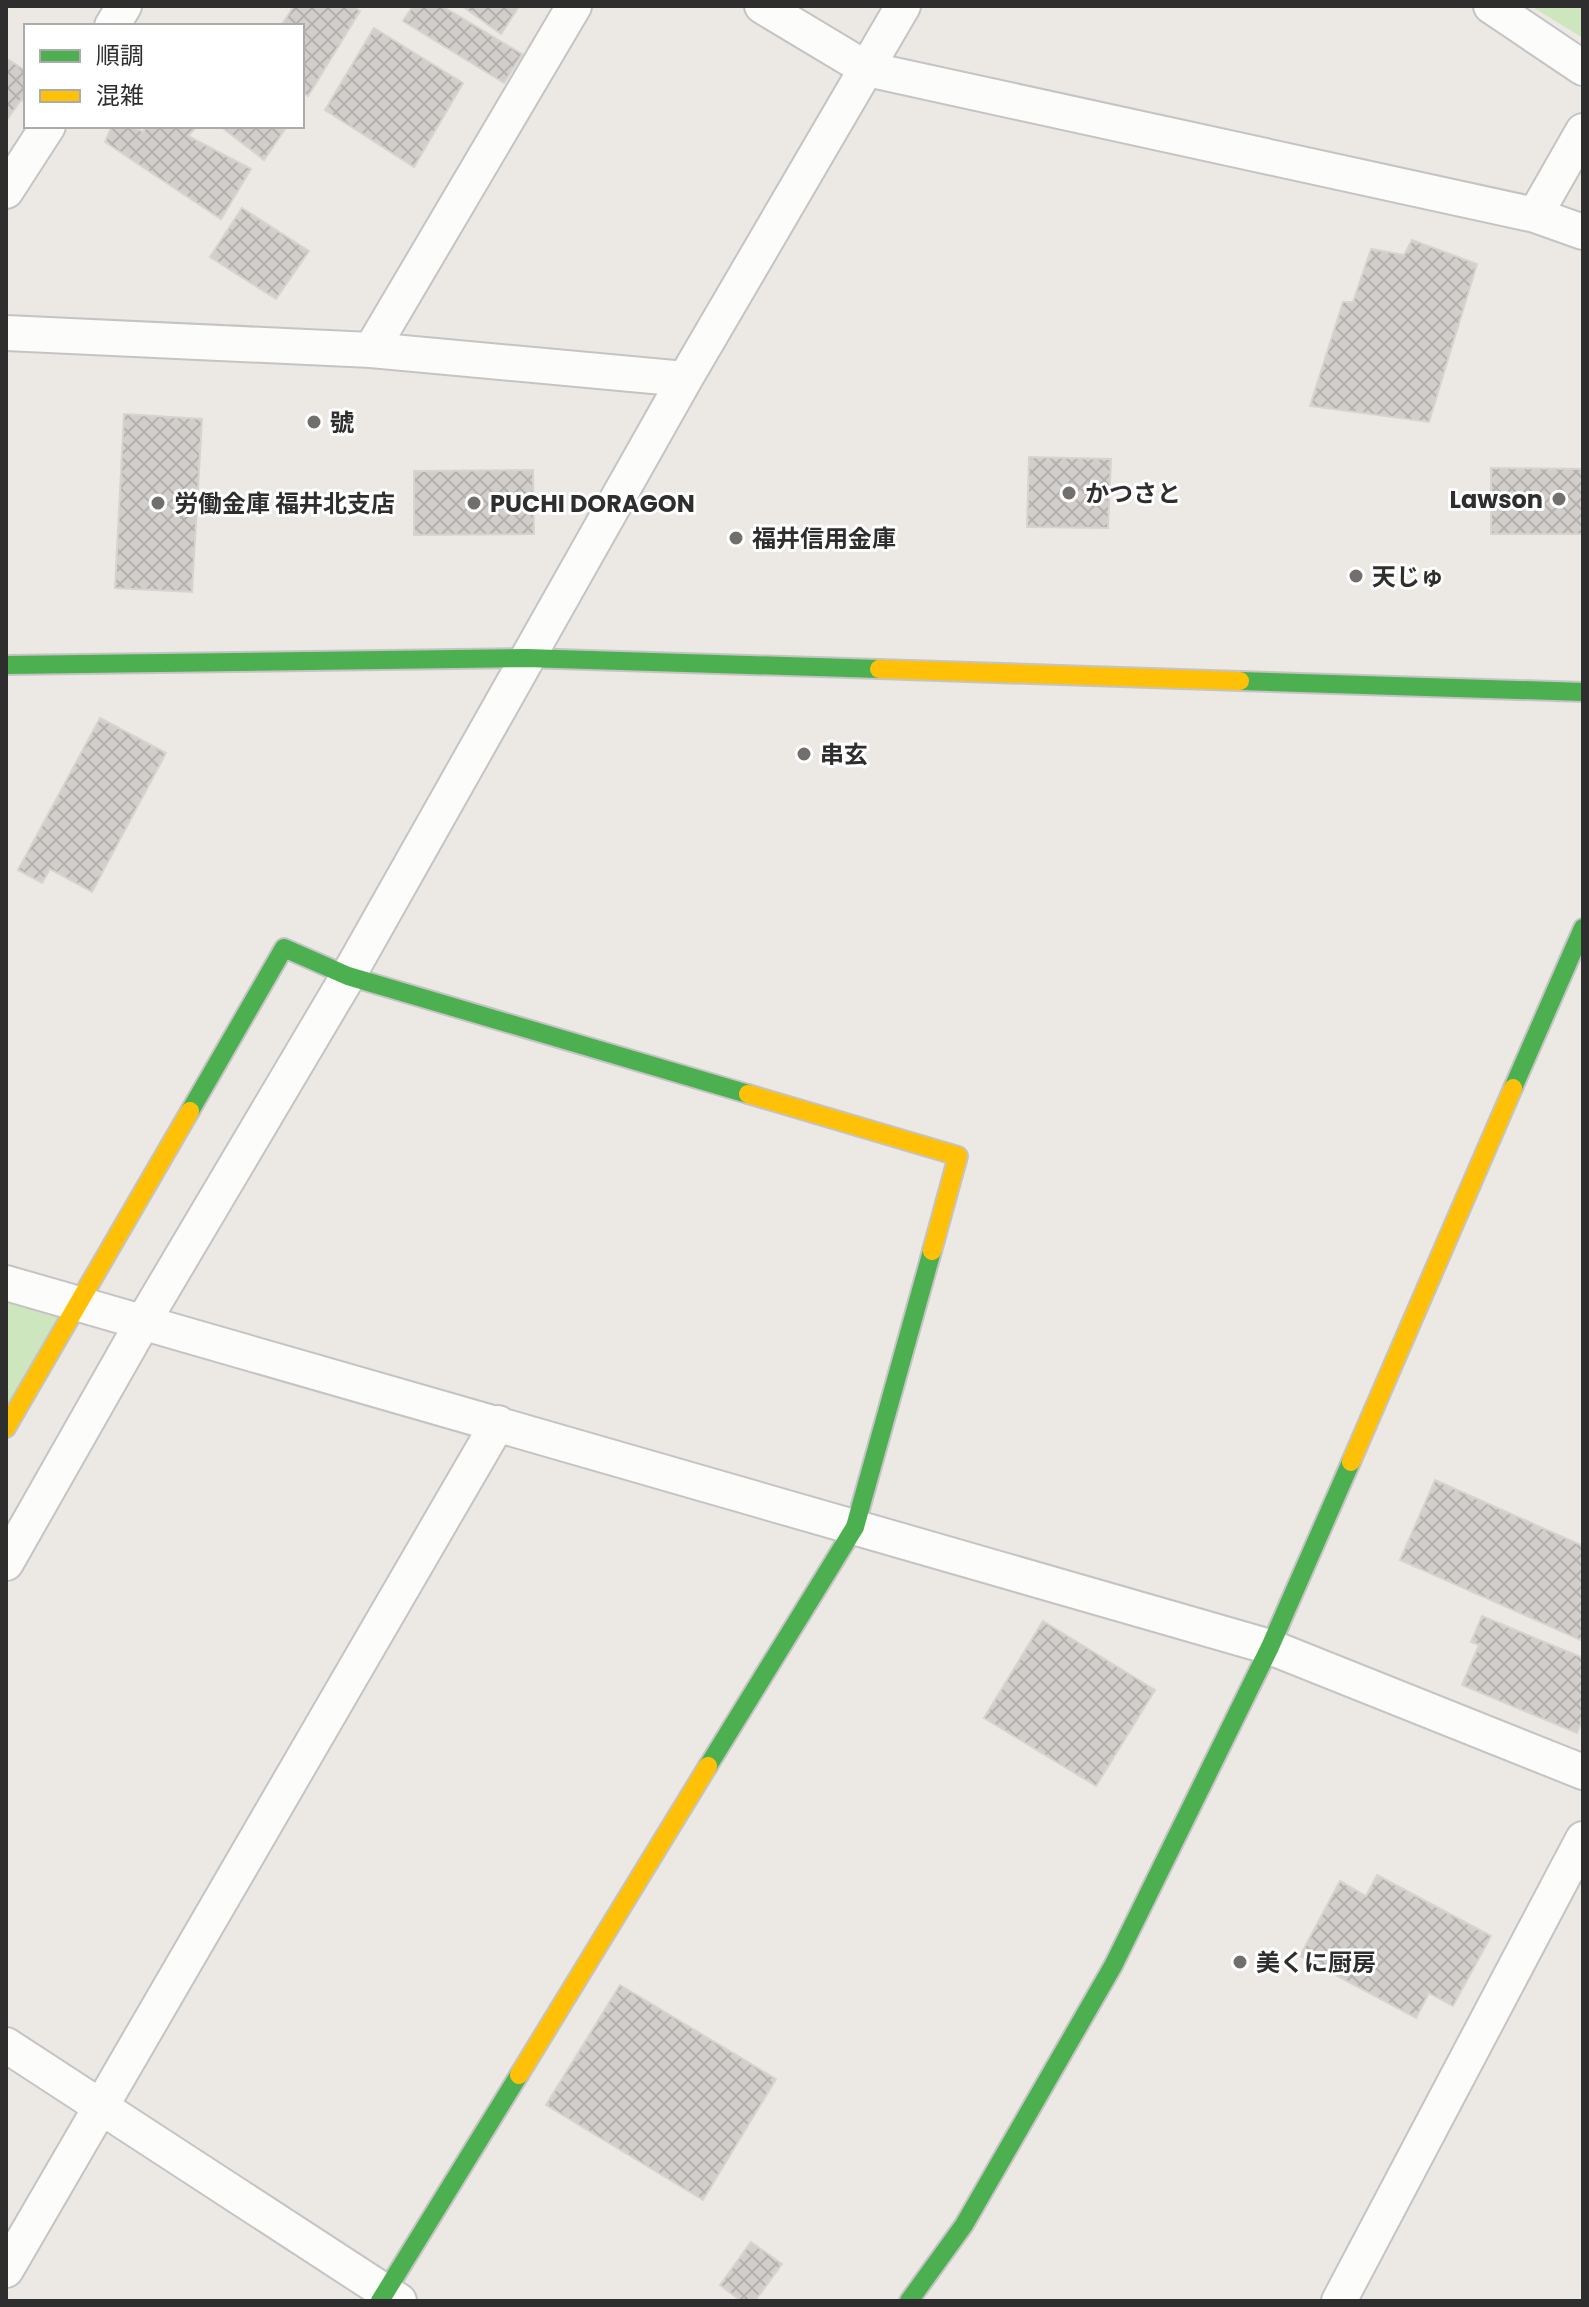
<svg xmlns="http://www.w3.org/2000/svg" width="1589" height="2307" font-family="Poppins,'Noto Sans JP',sans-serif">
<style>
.grass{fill:#cee6be}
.building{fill:url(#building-cross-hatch);stroke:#d7d4d0;stroke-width:2}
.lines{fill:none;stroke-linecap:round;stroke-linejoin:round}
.street-casing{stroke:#c5c4c5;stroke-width:38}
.fast-casing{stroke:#c5c4c5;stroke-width:22}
.slow-casing{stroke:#c5c4c5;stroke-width:22}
.street{stroke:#fcfcfb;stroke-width:34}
.fast{stroke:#4caf50;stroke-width:18}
.slow{stroke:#ffc107;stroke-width:18}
.poi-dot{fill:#706f6e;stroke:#fff;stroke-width:3}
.labels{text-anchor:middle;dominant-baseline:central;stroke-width:6;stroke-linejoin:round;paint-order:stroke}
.poi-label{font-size:24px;font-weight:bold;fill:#2e2e2e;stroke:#fff;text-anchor:start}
</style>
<defs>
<pattern id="building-cross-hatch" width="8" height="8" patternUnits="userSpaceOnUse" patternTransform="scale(2)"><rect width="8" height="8" fill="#d1cecb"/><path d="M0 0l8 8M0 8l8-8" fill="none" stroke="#b4b1af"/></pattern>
</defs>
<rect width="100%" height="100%" fill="#ece8e4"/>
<path class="grass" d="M1531 6H1583V38Z
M6 1293 70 1316 6 1428Z"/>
<path class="building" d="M294 6H352L360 11 308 96 302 92V26H281Z
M413 6H442L522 54 504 83 403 21Z
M462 6H516L518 8 501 34Z
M374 28 463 83 414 167 325 110Z
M6 58 26 71V103L21 100 6 121Z
M112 126H133L143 132 147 126H197L188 136 251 169 221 219 105 142Z
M220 126H287L264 160Z
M242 208 309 251 276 299 210 257Z
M1412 240 1477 264 1429 422 1310 406 1343 302H1353L1371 249 1404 255Z
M124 414 202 419 192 592 115 588Z
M1029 457 1111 459 1108 528 1027 527Z
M1491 468 1583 469V534H1491Z
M533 470 534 534 414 535V471Z
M100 718 166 753 92 892 50 869 42 883 18 870Z
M1435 1480 1583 1546V1641L1400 1560Z
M1482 1616 1583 1658V1719L1577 1733 1462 1685 1479 1645 1471 1642Z
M1043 1621 1155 1690 1096 1786 984 1718Z
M1377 1875 1491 1936 1453 2006 1429 1993 1416 2018 1300 1956 1340 1881 1366 1896Z
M620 1985 776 2079 703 2200 546 2105Z
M751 2242 782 2264 755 2301H741L720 2285Z"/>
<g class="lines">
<g class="street-casing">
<path id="street" d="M762 6 867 69 1535 215 1583 232
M1491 6 1583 68
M112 26 124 6
M6 191 48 126
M1535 215 1583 131
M6 333 371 350 685 379
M371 350 574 6
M6 1283 1270 1647 1583 1772
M6 1563 143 1322 348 976 685 379 903 6
M6 2045 399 2301
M6 2270 498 1423
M1339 2301 1583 1839"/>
</g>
<g class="fast-casing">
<path id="fast" d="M6 665 526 658 879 669
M1240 681 1583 692
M1513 1088 1583 928
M190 1111 284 948 348 976 748 1094
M708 1766 855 1527 932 1251
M380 2301 519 2075
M909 2301 964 2225 1113 1966 1270 1647 1351 1462"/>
</g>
<g class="slow-casing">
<path id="slow" d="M879 669 1240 681
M748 1094 958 1156 932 1251
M6 1428 190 1111
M1351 1462 1513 1088
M519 2075 708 1766"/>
</g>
<use href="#street" class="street"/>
<use href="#fast" class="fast"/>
<use href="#slow" class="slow"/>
</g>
<g class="poi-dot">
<circle cx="314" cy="422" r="8"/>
<circle cx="1069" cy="493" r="8"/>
<circle cx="1559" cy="499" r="8"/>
<circle cx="158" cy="503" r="8"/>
<circle cx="474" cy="503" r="8"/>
<circle cx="736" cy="538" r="8"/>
<circle cx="1356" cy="576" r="8"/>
<circle cx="804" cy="754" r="8"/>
<circle cx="1240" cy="1962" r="8"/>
</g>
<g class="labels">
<g class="poi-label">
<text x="330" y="422">號</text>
<text x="1085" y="493">かつさと</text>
<text x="1543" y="499" text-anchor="end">Lawson</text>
<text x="174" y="503">労働金庫 福井北支店</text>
<text x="490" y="503">PUCHI DORAGON</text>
<text x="752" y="538">福井信用金庫</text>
<text x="1372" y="576">天じゅ</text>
<text x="820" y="754">串玄</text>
<text x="1256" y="1962">美くに厨房</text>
</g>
</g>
<rect width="1589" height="2307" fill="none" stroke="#2e2e2e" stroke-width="16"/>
<rect x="24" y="24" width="280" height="104" fill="#ffffff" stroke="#ababab" stroke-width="2"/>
<rect x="40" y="50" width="40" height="12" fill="#4caf50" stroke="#ababab" stroke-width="2"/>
<text x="96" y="64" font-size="24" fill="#2e2e2e">順調</text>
<rect x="40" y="90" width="40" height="12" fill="#ffc107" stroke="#ababab" stroke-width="2"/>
<text x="96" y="104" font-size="24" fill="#2e2e2e">混雑</text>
</svg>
